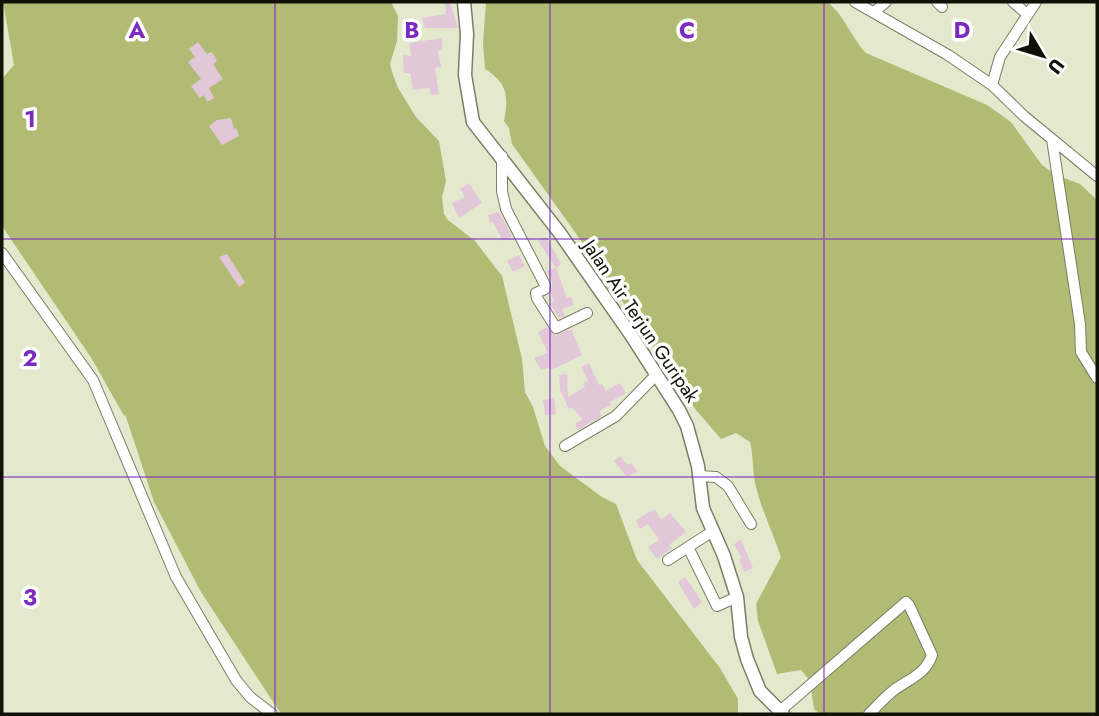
<svg xmlns="http://www.w3.org/2000/svg" width="1099" height="716" font-family="Jost,sans-serif">
<style>
.green{fill:#b1bb74}
.building{fill:#e1c7d8}
.lines{fill:none;stroke-linecap:round;stroke-linejoin:round}
.minor-casing{stroke:#7a7e66;stroke-width:12}
.tertiary-casing{stroke:#7a7e66;stroke-width:15}
.minor{stroke:#fff;stroke-width:10}
.tertiary{stroke:#fff;stroke-width:12}
.grid{fill:none;stroke:#7b2cbf;stroke-width:2;stroke-opacity:0.55}
.labels{text-anchor:middle;dominant-baseline:central;stroke-width:7;stroke-linejoin:round;paint-order:stroke}
.street-label{font-size:19px;fill:#101208;stroke:#fff}
.grid-label{font-size:23px;text-anchor:middle;font-weight:bold;fill:#7b2cbf;stroke:#fff;stroke-width:7;stroke-linejoin:round;paint-order:stroke}
</style>
<rect width="100%" height="100%" fill="#e4e9ce"/>
<path class="green" d="M3 2H391L398 16 397 41 390 64 392 72 398 88 416 117 439 141 446 181 442 197 444 214 448 220 475 241 502 276 522 359 525 392 533 407 545 446 560 466 602 497 616 504 637 560 720 668 738 699V714H281L201 592 154 502 125 414 124 416 92 359 2 226V79L14 65Z
M486 2H827C843 13 851 37 866 53L987 105 1011 122 1042 165 1056 175 1080 184 1097 200V714H820L814 709 810 681 801 670 777 674 758 621 756 604 781 557C774 536 761 508 756 487 752 472 754 458 750 442L736 433 721 439 696 410 582 242 512 144 509 128 504 121C509 95 507 83 485 69L483 43Z"/>
<path class="building" d="M445 2H450L458 28H425L422 18 446 14Z
M442 38V50H438L441 67 435 68 439 94 431 95 430 88 413 90 410 73H404L403 55 411 56 409 43Z
M198 42 207 54 212 52 217 61 213 64 223 79 209 88 214 98 207 102 204 95 200 98 191 86 201 79 188 62 195 57 189 49Z
M231 118 234 129 236 128 239 136 222 145 209 126 217 120Z
M469 183 482 203 459 218 452 203 465 197 460 189Z
M499 212 512 236 503 241 493 222 490 223 488 215Z
M546 237 561 264 556 268 538 241Z
M227 254 245 282 239 287 219 257Z
M519 255 525 266 513 272 507 261Z
M556 268 567 298 571 297 574 305 562 309 565 316 559 318 550 304 554 302 551 293 552 282 546 271Z
M547 327 555 335 571 329 582 355 551 370 550 368 541 370 534 358 548 353 538 332Z
M589 363 599 385 602 384 606 391 620 383 626 393 610 402 611 405 599 411 602 416 578 430 575 424 583 419 571 407 569 409 560 390 559 375 567 374 568 397 585 387 583 383 588 381 581 367Z
M554 398 556 414 545 415 543 400Z
M620 456 628 465 631 463 638 472 627 477 614 461Z
M655 509 661 520 670 513 686 532 669 545 672 548 657 559 648 547 659 540 658 538 648 524 640 529 636 520Z
M741 540 753 568 744 572 739 559 742 558 734 544Z
M685 577 702 602 694 609 678 582Z"/>
<g class="lines">
<g class="minor-casing">
<path id="minor" d="M855 2 948 55 992 85 1024 116 1097 176
M937 2 942 7
M1013 2 1027 14
M874 12 886 2
M992 85 1000 57 1036 2
M1052 139 1080 324 1081 352 1097 378
M502 156V191L506 209 545 285V289L536 293 537 298 556 328 587 313
M2 253 93 380 176 577 236 680 250 697 272 714
M565 446 616 416 657 374
M700 476 716 477 728 486 751 524
M688 547 717 606 737 597
M668 560 713 531
M780 711 906 602 909 605 932 655C926 674 909 679 894 690 885 697 877 706 869 714"/>
</g>
<g class="tertiary-casing">
<path id="tertiary" d="M464 2 467 34 465 75 473 122 559 232 631 335 679 410 687 426 698 466 703 508 724 556 737 597 741 637 747 659 760 691 783 714"/>
</g>
<use href="#minor" class="minor"/>
<use href="#tertiary" class="tertiary"/>
</g>
<path class="grid" d="M275 2V714M550 2V714M824 2V714M2 239H1097M2 477H1097"/>
<g class="labels">
<g class="street-label">
<text transform="translate(641 321) rotate(56)">Jalan Air Terjun Guripak</text>
</g>
</g>
<g class="grid-label">
<text x="137" y="38">A</text>
<text x="412" y="38">B</text>
<text x="687" y="38">C</text>
<text x="962" y="38">D</text>
<text x="30" y="127">1</text>
<text x="30" y="366">2</text>
<text x="30" y="605">3</text>
</g>
<rect width="1099" height="716" fill="none" stroke="#101208" stroke-width="7"/>
<g transform="translate(1043 56) rotate(128)" stroke="#ffffff" stroke-width="5" paint-order="stroke">
<path d="M0-5L12 26L0 18L-12 26Z" fill="#101208"/>
<text y="-10" font-size="19" font-weight="bold" text-anchor="middle" fill="#101208">U</text>
</g>
</svg>
